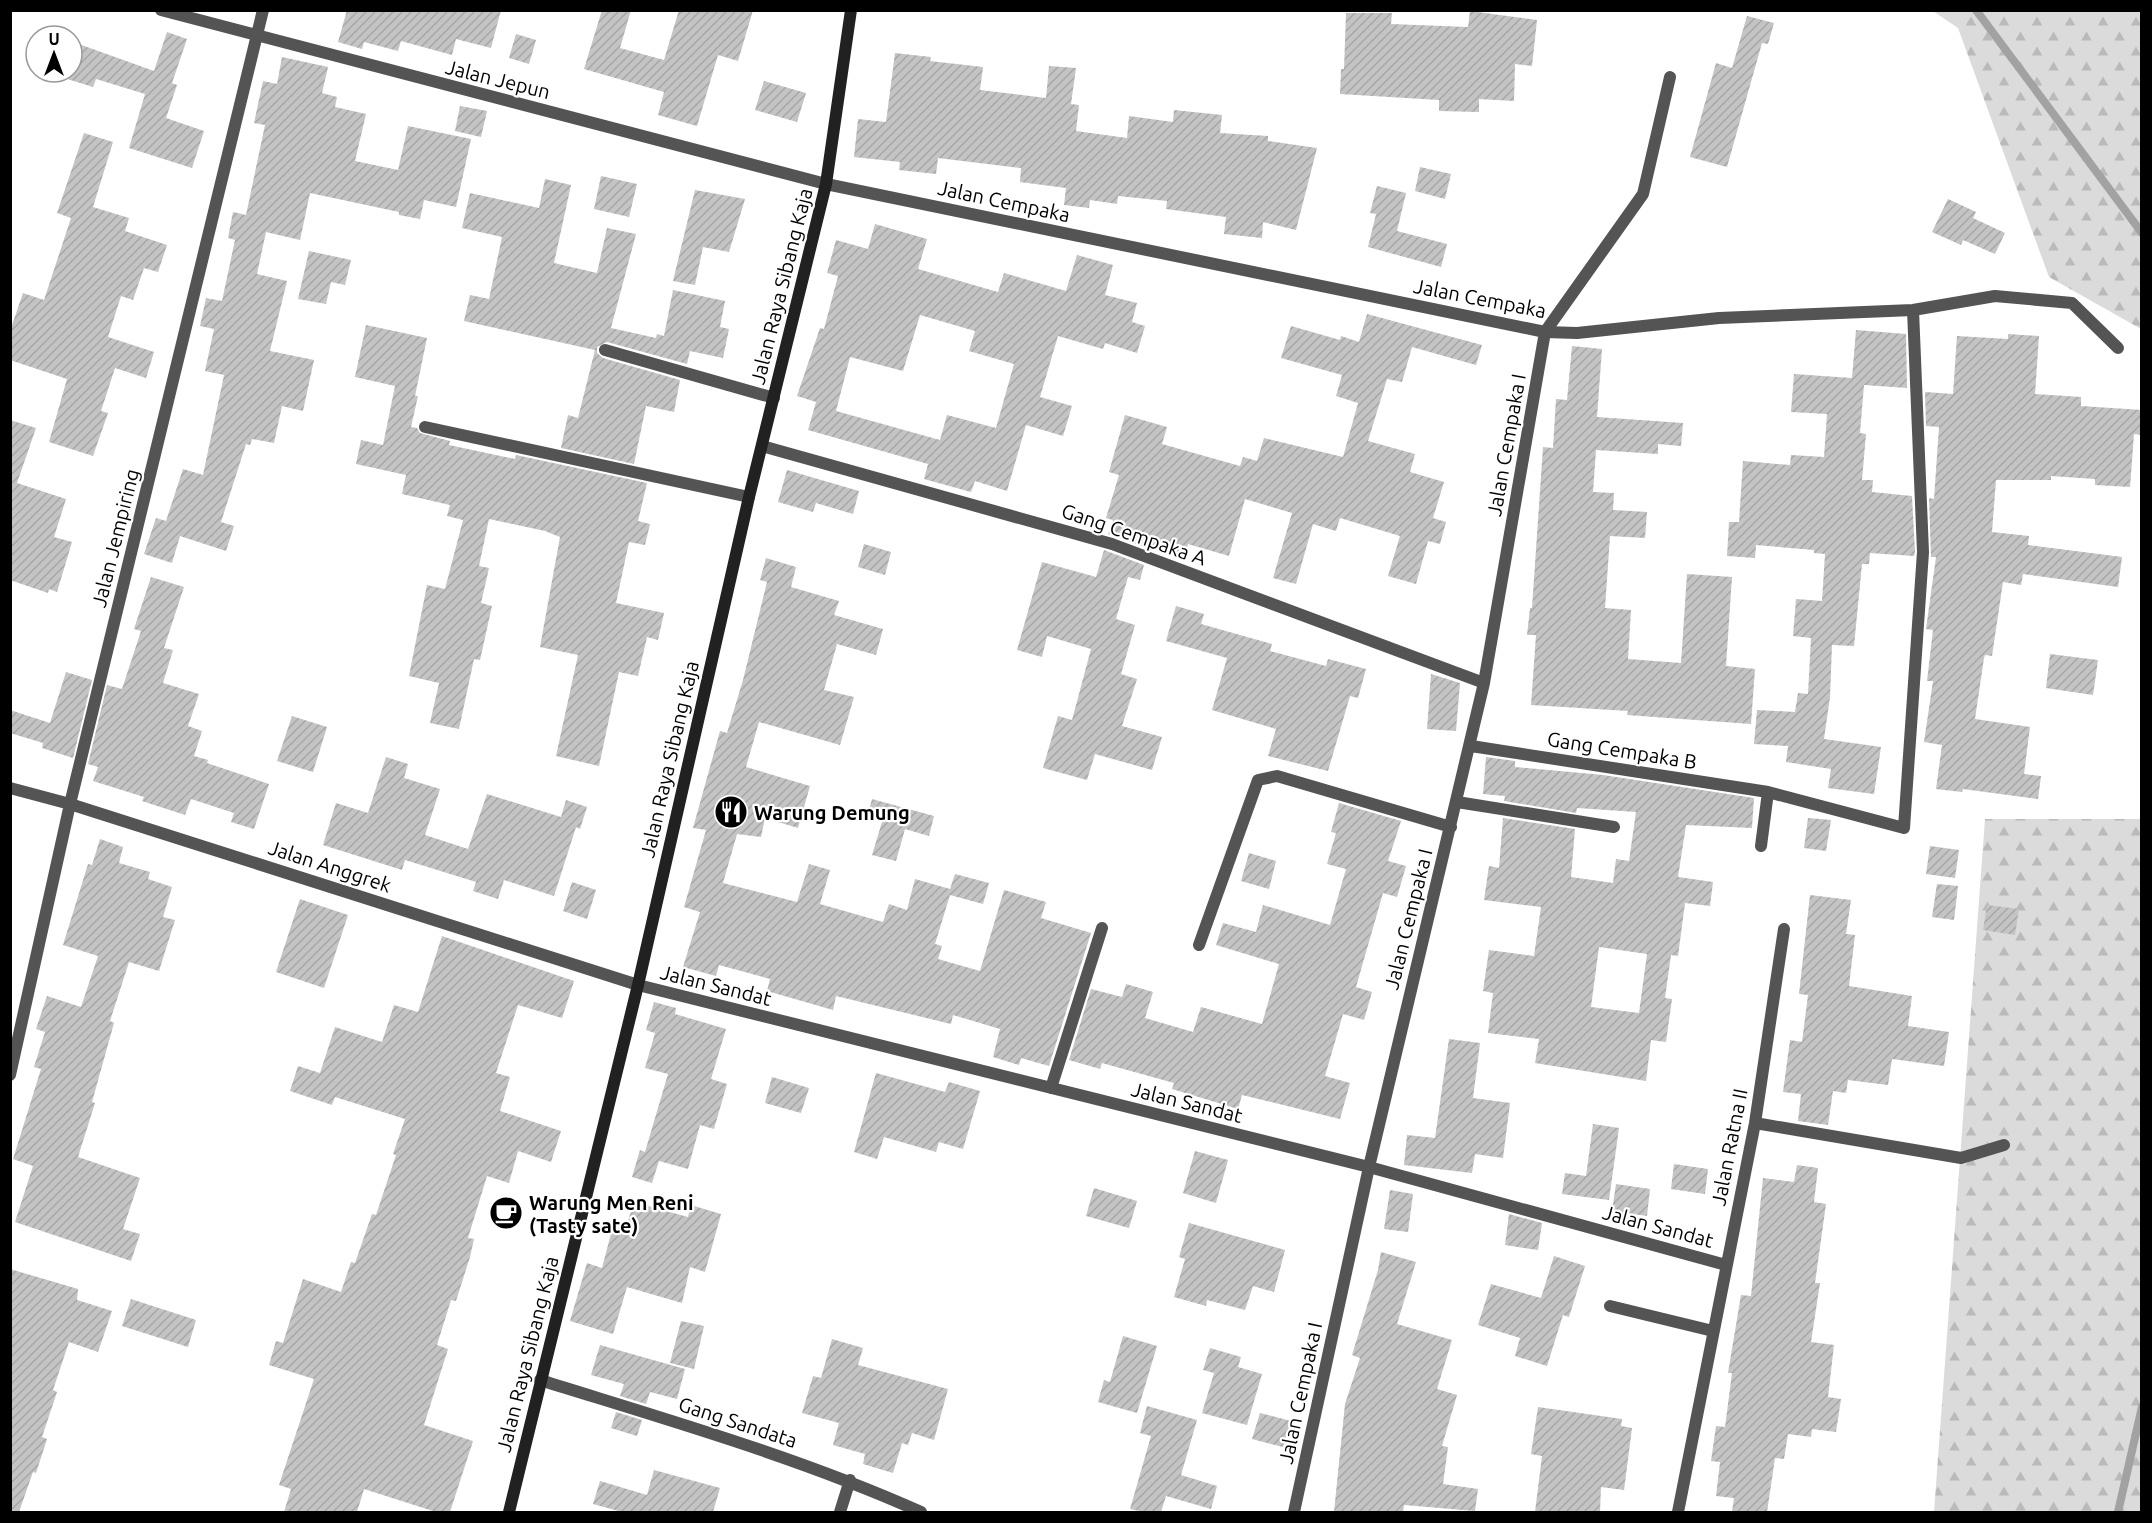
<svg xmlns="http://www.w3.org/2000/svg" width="2152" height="1523" font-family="Ubuntu,sans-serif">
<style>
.forest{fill:url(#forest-firs)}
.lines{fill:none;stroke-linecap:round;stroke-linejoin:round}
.stream{stroke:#a2a2a2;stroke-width:8}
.building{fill:url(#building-hatch);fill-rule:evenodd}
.service{stroke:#545454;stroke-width:12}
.minor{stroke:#545454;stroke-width:12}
.secondary{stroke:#212121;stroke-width:12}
.labels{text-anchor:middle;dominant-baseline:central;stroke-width:4.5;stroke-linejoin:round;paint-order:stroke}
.street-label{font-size:20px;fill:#000;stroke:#fff}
.poi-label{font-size:20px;font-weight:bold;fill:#000;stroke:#fff;text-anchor:start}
</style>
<defs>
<pattern id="forest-firs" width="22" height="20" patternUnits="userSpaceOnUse" patternTransform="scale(1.5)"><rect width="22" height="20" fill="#dbdbdb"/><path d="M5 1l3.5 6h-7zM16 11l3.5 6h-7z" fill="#bababa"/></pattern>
<pattern id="building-hatch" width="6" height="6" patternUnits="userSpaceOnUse" patternTransform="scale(1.5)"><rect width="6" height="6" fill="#c4c4c4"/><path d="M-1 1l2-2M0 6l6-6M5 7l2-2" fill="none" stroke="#a7a7a7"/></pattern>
</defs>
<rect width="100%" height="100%" fill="#fff"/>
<path class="forest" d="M1933 11H2141V329L2049 277 1958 28Z
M1985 819H2141V1512H1934Z"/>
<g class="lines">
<path class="stream" d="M1976 10 2142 233
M2118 1512 2142 1407"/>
</g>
<path class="building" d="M347 10H501L491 48 456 39 452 55 401 41 398 51 364 42 362 49 338 42Z
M602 10H631L620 48 664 60 679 10H753L738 61 718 55 697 126 658 115 664 92 584 69Z
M1470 11 1537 20 1532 66 1515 64 1514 101 1479 99V112L1439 111V100L1340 94 1341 69H1344L1346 13H1392L1391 24 1468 27Z
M1747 16 1774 23 1768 44 1762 43 1727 167 1690 157 1716 63 1732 68Z
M167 32 187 39 172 83 177 85 166 118 204 131 192 168 129 148 145 94 96 79 93 87 64 78 66 72H72V55L76 43 154 71Z
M516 34 536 40 529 64 509 58Z
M895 53 931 57 930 61 983 67 980 90 1046 98 1049 66 1076 68 1071 104 1079 105 1076 131 1127 138 1129 116 1173 122 1174 110 1222 115 1220 133 1268 136V141L1317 148 1296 230 1263 222 1262 238 1224 234 1226 217 1166 209 1167 201 1118 196 1117 204 1090 200 1089 208 1064 205 1066 188 1020 182 1021 168 938 158 936 174 899 170 900 162 854 157 858 119 886 122Z
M282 57 328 67 322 93 337 97 335 107 366 114 355 161 398 170 408 126 471 139 456 207 424 200 420 219 399 215V212L310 193 300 240 266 232 257 274 287 281 270 351 314 360 303 411 282 406 274 443 252 439 250 445 246 444 221 522 234 526 226 551 180 536 172 563 144 554 156 518 166 521 183 469 203 475 224 375 205 371 214 329 200 326 206 298 222 301 235 240 228 238 233 212 246 215 265 125 254 123 263 81 277 84Z
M764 81 806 93 797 122 755 110Z
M460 106 487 111 481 137 455 131Z
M84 133 113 142 93 207 129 218 125 231 167 245 158 272 144 268 133 300 121 296 108 337 154 352 146 378 115 368 101 411 108 413 93 456 49 442 67 379 10 360V331L23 293 44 300 71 218 57 213Z
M1420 167 1451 174 1445 199 1415 191Z
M601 176 637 184 629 217 594 209Z
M545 179 571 185 554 263 597 273 607 228 636 234 611 328 656 338 657 334 664 336 673 290 725 301 720 327 729 329 723 358 690 351 687 364 607 342 597 347V353L603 358 680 380 674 412 646 406 634 464 561 448 568 415 578 418 595 350 464 321 470 295 489 299 502 237 462 228 470 193 539 208Z
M1377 186 1406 193 1397 231 1447 244 1441 267 1368 247 1376 214 1370 213Z
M695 190 745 199 729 252 703 247 695 285 673 281Z
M1948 199 1976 212 1973 218 2005 233 1995 254 1963 240 1961 245 1932 232Z
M875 224 927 239 918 269 998 292 1004 273 1066 291 1077 255 1113 265 1105 295 1137 303 1132 322 1145 326 1137 353 1105 343 1103 349 1058 336 1040 397 1072 406 1063 436 1026 425 1007 491 975 481 971 492 924 479 928 464 808 430 816 402 797 396 820 328 824 329 838 276 827 273 836 240 868 249ZM920 315 975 331 969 351 1014 364 996 428 947 415 940 440 836 411 850 357 903 371Z
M309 251 351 260 345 285 331 282 326 304 298 299Z
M1367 314 1482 345 1476 365 1412 347 1402 382 1387 379 1368 441 1415 454 1410 472 1444 482 1433 518 1446 522 1440 544 1428 541 1416 584 1388 576 1400 536 1340 518 1336 531 1313 524 1296 584 1273 578 1292 513 1245 499 1229 556 1188 544 1185 555 1150 545 1149 549 1108 534 1113 520 1106 518 1119 475 1109 472 1125 415 1167 427 1162 444 1240 466 1243 457 1257 461 1264 438 1343 457 1358 403 1336 396 1342 375 1281 358 1291 326 1340 340 1341 336 1359 342Z
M366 325 427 338 415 396H418L411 427 417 428 420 433 450 441 449 445 515 459 516 455 647 483 638 521 650 524 645 545 629 542 616 603 664 613 658 640 647 637 638 676 619 672 599 766 556 756 578 655 540 647 560 537 545 531 489 519 479 566 489 568 481 603 492 606 480 660 474 659 459 729 430 723 439 683 409 676 427 585 445 589 463 520 447 516 450 505 402 494 406 475 356 464 361 440 383 445 395 386 355 377Z
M1856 330 1906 334 1907 388 1864 385 1860 433 1866 434 1862 480H1873L1872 492 1912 496 1915 552 1914 556 1870 553 1869 564H1862L1854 646 1832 645 1830 697 1824 739 1881 747 1874 794 1828 788 1831 769 1786 762 1788 746 1754 744 1757 710 1795 712 1798 693 1808 694 1811 638 1793 636 1796 599 1822 601 1825 554 1814 553V550L1756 545 1755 558 1727 556 1729 522H1739L1743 461 1790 465 1791 455 1824 457 1827 414 1791 412 1794 374 1852 378Z
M2008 334 2039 336 2035 394 2081 397V406L2142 410V435L2134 434 2130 487 2095 485V479L2051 476V480H1996L1992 532 2029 536 2028 545 2122 557 2118 587 2023 574 2021 585 2003 582 1992 656 1985 655 1984 658 1975 719 2030 727 2024 774 2041 776 2038 799 1963 789 1962 792 1936 789 1942 745 1924 742 1933 681H1927L1933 630 1926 629 1936 557H1931L1929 498 1934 499 1939 427 1926 426 1925 392 1953 394 1957 336 2008 339Z
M1572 346 1602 349 1597 417 1683 423 1681 446 1658 444V454L1596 450 1593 492 1614 493 1613 510 1647 512 1645 538 1610 536 1605 608 1631 610 1628 659 1681 663 1687 574 1732 577 1726 666 1755 669 1751 724 1627 715 1628 711 1531 705 1536 635H1527L1530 608H1532L1543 447 1553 448 1556 399 1567 400Z
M10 420 36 428 17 483 66 499 54 537 72 542 57 592 49 589 48 593 10 580Z
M787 470 859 491 853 514 816 503 813 512 778 502Z
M864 544 891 552 885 575 858 567Z
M1104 550 1144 565 1140 580 1128 577 1116 619 1135 625 1121 674 1137 679 1122 726 1162 737 1152 770 1095 754 1087 780 1043 768 1058 716 1072 720 1091 649 1047 636 1042 657 1017 650 1042 562 1096 577Z
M766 558 796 567 791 587 839 601 834 615 883 629 876 655 837 644 824 690 854 697 840 745 759 722 746 767 810 786 798 828 765 818 761 837 737 834 723 883 797 902 809 864 830 870 820 904 883 922 889 904 907 910 915 879 950 889 955 874 989 883 983 904 950 895 935 944 942 946 938 959 980 971 1004 890 1046 902 1041 918 1091 933 1049 1066 1021 1058 1019 1065 993 1057 1000 1029 953 1015 951 1024 836 996 833 1010 767 991 770 979 719 965 716 976 683 967 700 912 684 907 706 830 693 828 720 731 727 733 743 680 767 582 760 580Z
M151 577 184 587 164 648 173 650 163 683 199 694 188 726 202 731 194 756 208 760 207 763 269 784 254 829 231 822 234 813 191 799 185 815 142 801 144 797 93 781 98 767 88 764 107 685 122 689 141 631 134 629Z
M1176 606 1204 614 1201 624 1272 644 1270 651 1326 666 1328 659 1366 669 1358 698 1350 696 1328 771 1268 756 1276 729 1212 710 1227 658 1166 641Z
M2050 654 2098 660 2093 695 2046 688Z
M66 672 92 680 73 758 42 748 43 743 10 733V710L50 723Z
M1431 674 1460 683 1456 731 1427 729Z
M292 716 327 727 313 772 277 761Z
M386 757 408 764 404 778 440 789 425 835 468 849 487 794 561 817 566 800 587 807 580 829 576 827 554 896 504 880 498 899 473 891 476 882 405 860 402 870 323 845 336 803 368 813Z
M1486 757 1515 761V767L1603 775 1754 798 1752 828 1686 825 1678 877 1713 882 1710 906 1685 903 1678 956 1671 955 1665 998 1672 999 1666 1042 1651 1040 1646 1081 1535 1063 1539 1039 1488 1033 1493 993 1483 991 1489 950 1534 956 1541 907 1484 900 1489 866 1499 868 1503 818 1575 829 1571 877 1613 883 1616 859 1629 861 1636 812 1577 808 1576 813 1504 801 1505 796 1483 794ZM1599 947 1647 954 1639 1013 1591 1007Z
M872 799 934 816 929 836 905 829 896 861 872 855 882 822 867 818Z
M1339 803 1401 821 1388 861 1406 866 1397 897 1383 893 1356 987 1372 992 1364 1020 1343 1014 1325 1076 1350 1083 1340 1119 1242 1095 1238 1109 1172 1089 1174 1083 1102 1063 1100 1069 1069 1060 1091 989 1122 997 1126 984 1153 992 1145 1018 1193 1032 1201 1007 1262 1024 1279 964 1216 945 1223 923 1256 932 1263 905 1330 925 1346 869 1327 864 1336 833 1331 832Z
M1808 818 1831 820 1826 851 1804 848Z
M100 839 123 847 119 863 150 872 148 879 172 887 163 917 175 920 159 971 129 962 110 1021 114 1023 92 1102 95 1103 78 1157 140 1178 123 1229 140 1234 131 1261 15 1222 33 1166 13 1159 41 1069 34 1067 45 1032 36 1029 47 996 81 1007 98 956 63 945 88 864 92 865Z
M1930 846 1959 850 1955 878 1926 874Z
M1249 853 1276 861 1269 889 1241 881Z
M572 882 596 890 587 919 563 911Z
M1937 884 1958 886 1954 920 1932 917Z
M1810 895 1851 900 1846 934 1855 935 1849 986 1912 996 1908 1026 1949 1032 1944 1066 1892 1059 1888 1085 1848 1080 1846 1093 1833 1091 1828 1125 1798 1121 1801 1094 1783 1092 1790 1040 1802 1042 1808 995 1799 994Z
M300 899 348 915 324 988 276 972Z
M1987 905 2019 909 2015 935 1983 930Z
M442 936 574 981 562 1018 518 1005 496 1073 510 1077 500 1111 561 1131 551 1162 518 1151 509 1183 487 1176 468 1238 474 1239 470 1257 456 1301 451 1300 437 1345 448 1349 424 1425 473 1441 450 1512H436L364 1489 357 1512H284L291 1489 279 1485 314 1379 269 1365 276 1341 283 1343 303 1279 341 1292 351 1262 355 1263 372 1214 376 1215 396 1155 393 1154 405 1119 335 1097 332 1105 290 1091 298 1066 320 1073 335 1027 382 1042 394 1005 418 1012Z
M654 1002 676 1008 675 1014 726 1029 711 1079 727 1084 714 1129 700 1125 688 1169 659 1161 652 1183 632 1177 640 1150 645 1152 668 1074 645 1068 655 1033 646 1030Z
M1449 1039 1480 1043 1473 1098 1510 1103 1503 1158 1475 1154 1472 1173 1404 1165 1407 1135 1435 1138Z
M876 1073 945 1092 949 1082 980 1091 963 1149 939 1142 936 1152 884 1137 877 1159 854 1152Z
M772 1077 809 1088 801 1113 765 1103Z
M1593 1124 1619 1128 1609 1200 1562 1194 1565 1173 1586 1176Z
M1195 1151 1228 1160 1216 1203 1183 1193Z
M1674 1164 1708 1169 1705 1194 1671 1189Z
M1797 1165 1818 1168 1814 1202 1826 1204 1815 1283H1820L1811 1342 1834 1345 1828 1397 1841 1399 1836 1432 1812 1429 1811 1437 1788 1434 1784 1459 1775 1458 1767 1512H1732L1734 1498 1716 1496 1720 1462 1711 1461 1716 1426 1725 1427 1732 1373H1728L1741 1295 1751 1296 1763 1178 1794 1182Z
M1616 1184 1650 1189 1647 1216 1612 1211Z
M1094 1188 1137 1201 1129 1228 1086 1216Z
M1390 1190 1413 1194 1408 1232 1384 1229Z
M634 1202 688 1217 691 1205 721 1214 705 1272 690 1267 682 1303 627 1287 613 1334 570 1321 587 1263 602 1268 613 1226 625 1230Z
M1509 1214 1542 1223 1538 1250 1505 1245Z
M1189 1223 1285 1250 1274 1292 1253 1286 1245 1310 1207 1300 1206 1306 1174 1297 1185 1259 1179 1257Z
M1381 1252 1416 1262 1397 1324 1452 1340 1437 1389 1457 1395 1442 1446 1448 1447 1443 1484 1478 1489 1475 1511 1404 1505 1403 1512H1334L1345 1404 1360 1358 1352 1355 1378 1270Z
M1554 1256 1585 1266 1569 1317 1563 1315 1547 1366 1515 1356 1520 1338 1478 1325 1491 1284 1541 1298Z
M10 1269 78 1289 77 1300 112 1311 98 1352 69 1342 53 1390 57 1392 42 1437 47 1439 36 1473 33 1472 19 1512H10Z
M131 1299 196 1320 188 1347 122 1326Z
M681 1321 704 1326 694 1369 670 1363Z
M1123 1336 1157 1346 1137 1413 1098 1402 1104 1380 1110 1382Z
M832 1339 863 1348 858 1365 948 1389 934 1440 912 1433 908 1445 902 1443 893 1473 863 1464 865 1454 833 1445 839 1423 802 1413 813 1376 821 1378Z
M600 1345 685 1369 677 1399 650 1392 646 1404 620 1396 624 1384 591 1375Z
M1210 1348 1241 1357 1238 1367 1262 1374 1247 1425 1202 1413 1214 1373 1203 1370Z
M1147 1406 1197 1420 1181 1475 1217 1486 1211 1509 1166 1496 1161 1512H1144L1130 1509 1151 1436 1140 1433Z
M1538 1407 1622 1419 1621 1426 1632 1428 1624 1490 1601 1487 1600 1512H1535L1542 1456 1531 1454Z
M616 1412 642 1420 637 1436 611 1428Z
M1260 1413 1291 1421 1283 1447 1252 1439Z
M654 1470 720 1488 713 1512H622L593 1504 600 1481 647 1495Z"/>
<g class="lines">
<path class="service" d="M1545 332 1643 194 1670 77
M1610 1306 1713 1331"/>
<path class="minor" d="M161 10 826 184 1545 332 1577 333 1719 318 1913 310 1995 296 2072 303 2118 348
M605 350 774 398
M425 427 749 497
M762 446 1112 544 1484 683
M1471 746 1768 792
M10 788 70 804 638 985 1369 1167 1726 1265
M1457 802 1614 827
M1761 846 1768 792 1904 828 1923 552 1913 310
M1199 945 1258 780 1277 776 1451 827
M10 1075 70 804 263 10
M1051 1088 1102 928
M1755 1123 1961 1158 2004 1145
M540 1380C668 1420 798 1457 921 1512
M840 1512 850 1480
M1294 1512 1369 1167 1484 683 1545 332
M1678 1512 1755 1123 1784 929"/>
<path class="secondary" d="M509 1512 638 985 749 497 826 184 851 10"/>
</g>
<defs>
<g id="restaurant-disc" transform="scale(1.725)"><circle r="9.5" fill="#000" stroke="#fff"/><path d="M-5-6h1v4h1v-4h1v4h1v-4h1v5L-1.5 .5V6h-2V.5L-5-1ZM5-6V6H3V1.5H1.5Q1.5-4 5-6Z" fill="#fff"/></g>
<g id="cafe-disc" transform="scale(1.725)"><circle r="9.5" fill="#000" stroke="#fff"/><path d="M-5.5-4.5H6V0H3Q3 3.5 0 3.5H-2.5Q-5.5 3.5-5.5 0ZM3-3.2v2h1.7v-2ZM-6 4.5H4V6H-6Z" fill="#fff"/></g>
</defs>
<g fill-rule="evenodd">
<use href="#restaurant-disc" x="731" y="812"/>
<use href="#cafe-disc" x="506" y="1213"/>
</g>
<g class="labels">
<g class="street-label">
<text transform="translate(498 79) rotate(14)">Jalan Jepun</text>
<text transform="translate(1004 201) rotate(12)">Jalan Cempaka</text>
<text transform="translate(781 286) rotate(-76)">Jalan Raya Sibang Kaja</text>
<text transform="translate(1480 298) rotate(11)">Jalan Cempaka</text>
<text transform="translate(1506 445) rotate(-80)">Jalan Cempaka I</text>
<text transform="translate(1134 534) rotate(19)">Gang Cempaka A</text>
<text transform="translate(115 538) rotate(-76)">Jalan Jempiring</text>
<text transform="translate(1622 750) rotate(9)">Gang Cempaka B</text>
<text transform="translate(669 759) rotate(-77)">Jalan Raya Sibang Kaja</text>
<text transform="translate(330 866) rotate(18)">Jalan Anggrek</text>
<text transform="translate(1408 919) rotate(-76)">Jalan Cempaka I</text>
<text transform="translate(716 985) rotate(14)">Jalan Sandat</text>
<text transform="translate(1187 1102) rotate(14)">Jalan Sandat</text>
<text transform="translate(1729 1147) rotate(-79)">Jalan Ratna II</text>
<text transform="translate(1658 1226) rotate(15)">Jalan Sandat</text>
<text transform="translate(527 1354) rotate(-76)">Jalan Raya Sibang Kaja</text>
<text transform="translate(1300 1393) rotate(-78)">Jalan Cempaka I</text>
<text transform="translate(738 1422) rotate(18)">Gang Sandata</text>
</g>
<g class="poi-label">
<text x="754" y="812">Warung Demung</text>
<text x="529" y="1202">Warung Men Reni<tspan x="529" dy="23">(Tasty sate)</tspan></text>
</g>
</g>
<rect width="2152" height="1523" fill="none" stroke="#000000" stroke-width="24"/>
<g transform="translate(54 54)"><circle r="28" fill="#ffffff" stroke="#999999" stroke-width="1.5"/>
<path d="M0-4.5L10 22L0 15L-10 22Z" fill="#000000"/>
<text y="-9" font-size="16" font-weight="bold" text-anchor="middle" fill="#000000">U</text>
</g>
</svg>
